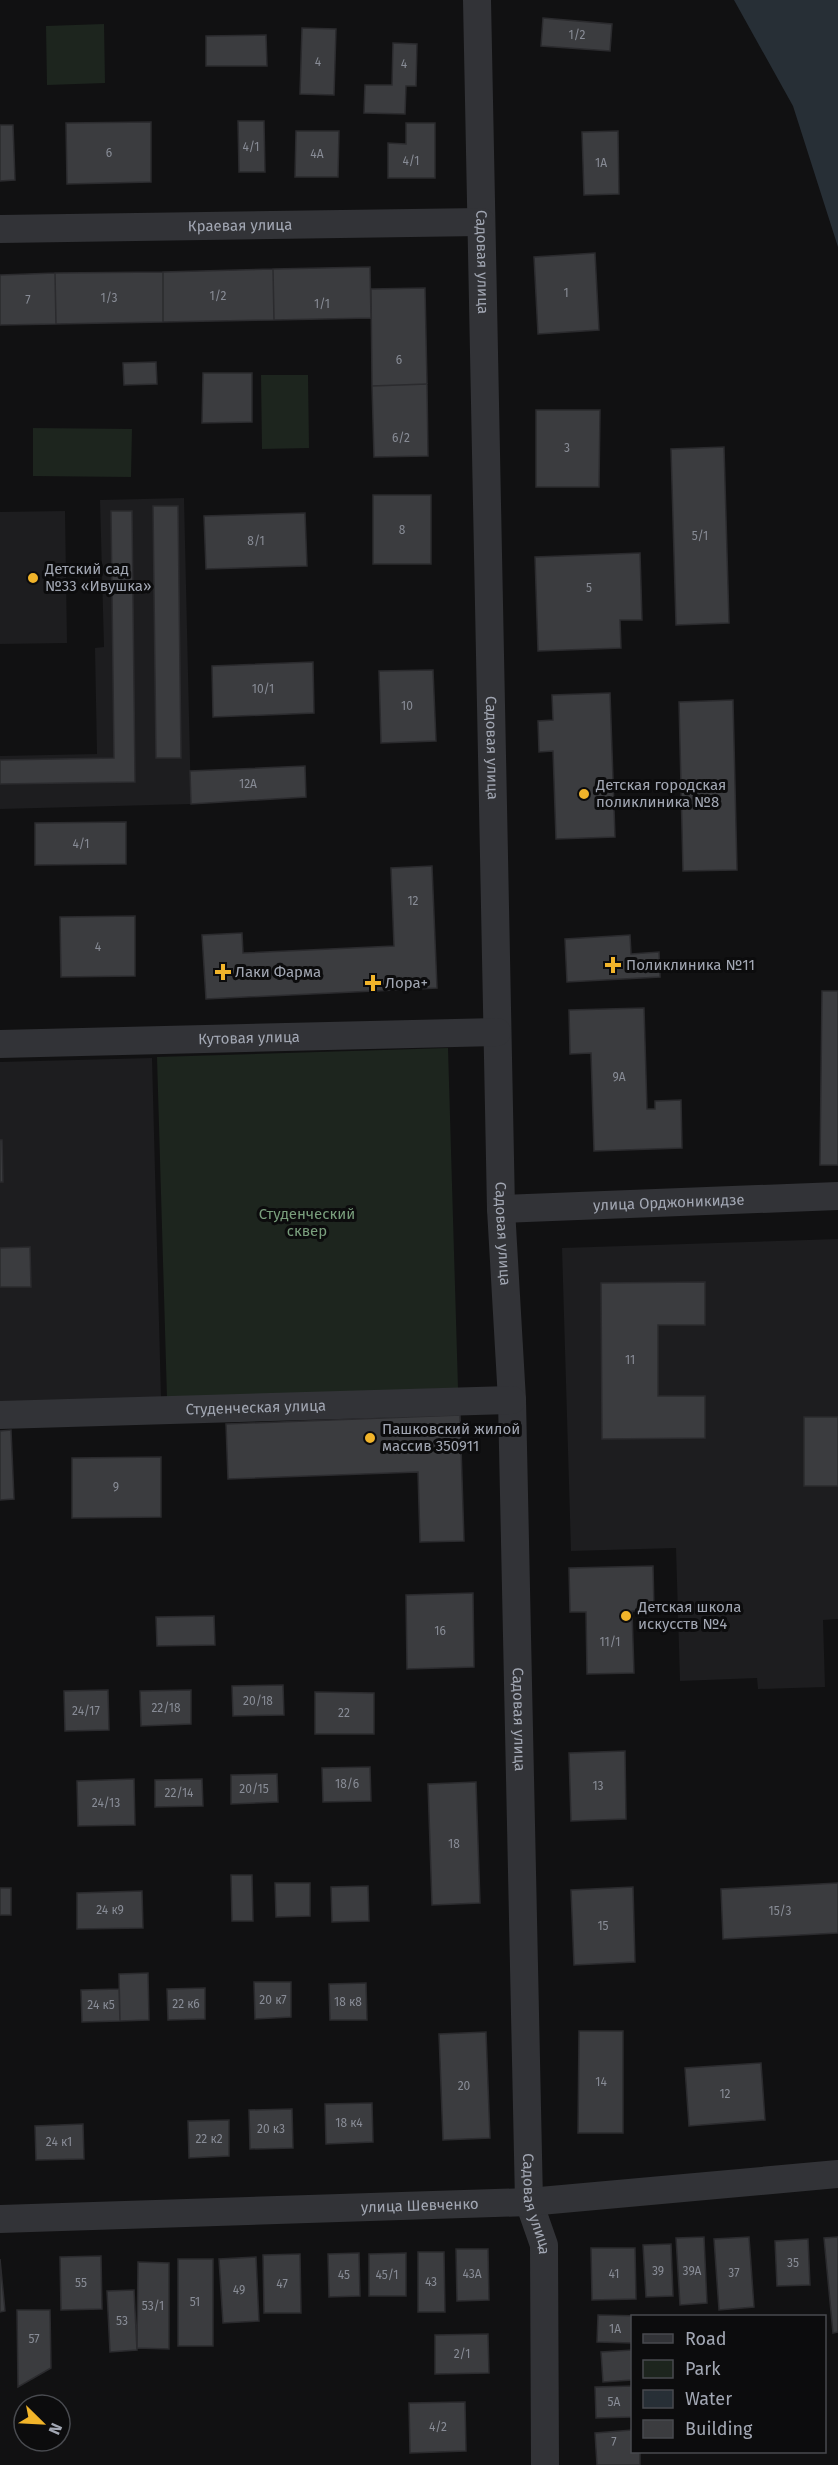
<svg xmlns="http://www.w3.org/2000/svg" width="838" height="2465" font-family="'Fira Sans',sans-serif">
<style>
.built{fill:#1d1d1f}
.green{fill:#1d251e}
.water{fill:#272f36}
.building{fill:#3b3c3f;stroke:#2b2b2e;stroke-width:1.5}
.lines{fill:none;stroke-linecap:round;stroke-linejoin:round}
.minor{stroke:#323337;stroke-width:28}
.poi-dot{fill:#f1b42a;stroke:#0c0c0d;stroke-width:2}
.labels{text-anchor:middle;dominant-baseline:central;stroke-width:6;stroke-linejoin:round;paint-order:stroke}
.number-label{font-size:12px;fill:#888c96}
.street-label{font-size:15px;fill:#a2a7b3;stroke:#0c0c0d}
.poi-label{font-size:15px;fill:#a2a7b3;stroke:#0c0c0d;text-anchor:start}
.park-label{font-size:15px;fill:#799e7c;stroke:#0c0c0d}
</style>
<rect width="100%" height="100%" fill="#111112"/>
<path class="built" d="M184 498 191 804 0 809V756L97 754 95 648 104 647 100 500Z
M65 511 67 643 0 644V512Z
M152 1058 161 1398 0 1402V1062Z
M838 1239V1619L823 1620 825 1687 758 1689 757 1678 680 1681 676 1548 571 1551 562 1248Z"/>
<path class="green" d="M104 24 105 83 47 85 46 26Z
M261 375H308L309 448 262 449Z
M33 428 132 429 131 477 33 476Z
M448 1048 458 1388 167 1398 157 1057Z"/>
<path class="water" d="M734 0H838V247L793 106Z"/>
<path class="building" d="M543 18 612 24 610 51 541 46Z
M302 28 336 29 334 95 300 94Z
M266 35 267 66H206V36Z
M393 43 417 44 416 86H406L405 114 364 113 365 85H392Z
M238 121H264L265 172H239Z
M151 122V182L67 184 66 123Z
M406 123H435V178H388V143L406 144Z
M0 125H13L15 180 0 181Z
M296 131H339L338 177H295Z
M618 131 619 194 584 195 582 132Z
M595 253 599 330 538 334 534 257Z
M370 267 371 318 274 320 273 269Z
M273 269 274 320 163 322V272Z
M163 272V322L56 324 55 273Z
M55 273 56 324 0 325V275Z
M425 288 427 384 372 386 371 289Z
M156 362 157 384 124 385 123 363Z
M203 373H252V422L202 423Z
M427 384 428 456 374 457 372 386Z
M536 410H600L599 487H536Z
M724 447 729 623 676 625 671 449Z
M373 495H431V564H373Z
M153 506H178L181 758H156Z
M111 511H132L135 782 0 784V760L114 758Z
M305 513 307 566 206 569 204 516Z
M640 553 642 620H620L621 648 538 651 535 557Z
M313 662 314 713 213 717 212 666Z
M433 670 436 741 381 743 379 671Z
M610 693 615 837 556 839 553 751 539 752 538 721 553 720 552 695Z
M733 700 737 870 683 871 679 702Z
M305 766 306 797 191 804 190 771Z
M126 822V864L35 865V823Z
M432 866 437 988 206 999 202 935 242 933 243 953 394 946 391 868Z
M135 916V976L61 977 60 917Z
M630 935 631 954 659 952 660 977 567 982 565 939Z
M822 991H838V1165H820Z
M644 1008 647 1109H655V1101L681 1100 682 1148 594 1151 591 1053 570 1054 569 1010Z
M0 1140H2L3 1182H0Z
M30 1247 31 1287H0V1248Z
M705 1282V1325H658V1396H705V1438L602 1439 601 1283Z
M460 1415 464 1541 420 1542 418 1472 228 1479 226 1424Z
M804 1417H838V1486H804Z
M11 1430 14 1499 0 1500V1431Z
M161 1457V1517L72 1518V1458Z
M653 1566 654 1610 632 1611 634 1673 587 1674 586 1612H570L569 1568Z
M473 1593 474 1667 407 1669 406 1595Z
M214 1616 215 1645 157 1646 156 1617Z
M283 1685 284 1715 233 1716 232 1686Z
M108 1690 109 1730 65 1731 64 1691Z
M191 1690V1724L141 1726 140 1691Z
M315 1692 374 1693V1734H315Z
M625 1751 626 1819 571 1821 569 1753Z
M370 1767 371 1801 323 1802 322 1768Z
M277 1774 278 1802 231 1804V1775Z
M134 1779 135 1825 78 1826 77 1781Z
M202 1779 203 1806 155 1807V1780Z
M476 1782 480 1903 432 1905 428 1784Z
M231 1875H252L253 1921H232Z
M275 1883H310V1916L276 1917Z
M838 1883V1933L723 1939 721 1889Z
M368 1886 369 1921 332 1922 331 1887Z
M633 1887 635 1962 574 1965 571 1890Z
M0 1888H11V1915H0Z
M142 1891 143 1928 77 1929V1893Z
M148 1973 149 2020 120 2021 119 1974Z
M254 1982H291V2017L255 2019Z
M366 1983 367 2020H330L329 1984Z
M205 1988V2019L168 2020 167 1989Z
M119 1989 120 2021 82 2022 81 1990Z
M579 2031H623V2133H578Z
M486 2032 490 2138 443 2140 439 2034Z
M761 2063 765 2120 689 2126 685 2068Z
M372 2103 373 2142 326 2144 325 2104Z
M292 2109 293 2148 250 2149 249 2110Z
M229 2120V2156L189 2158 188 2121Z
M83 2124 84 2159 36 2160 35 2126Z
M704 2237 707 2303 680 2305 676 2238Z
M749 2237 754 2307 719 2310 714 2239Z
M838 2237V2332L833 2333 824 2238Z
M808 2239 810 2285 777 2286 775 2241Z
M671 2244 673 2296 646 2297 643 2245Z
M591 2248H635L636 2299 592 2300Z
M456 2249H488L489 2300 457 2301Z
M418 2252H444L445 2312H418Z
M359 2253 360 2296 329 2297 328 2254Z
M406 2253V2296H369V2254Z
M300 2254 301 2313H264L263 2255Z
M101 2256 102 2309 61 2310 60 2257Z
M256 2257 259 2321 223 2323 219 2259Z
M0 2259 5 2311 0 2312Z
M178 2259H213V2346H178Z
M138 2262 169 2263V2349L137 2348Z
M134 2290 137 2350 110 2352 107 2291Z
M17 2310H50L51 2368 18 2387Z
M598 2315 643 2316H632V2343L597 2342Z
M488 2334 489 2373 435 2374V2335Z
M632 2350V2380L603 2382 601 2352Z
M632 2386V2417L596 2418 595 2387Z
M465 2402 466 2451 410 2453 409 2403Z
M632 2430V2452H640V2465H597L595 2433Z"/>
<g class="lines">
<g class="minor">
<path id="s1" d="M477 0 501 1209 512 1400 529 2202 544 2245 545 2465"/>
<path id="s2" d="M0 229 481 222"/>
<path id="s3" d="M0 1044 497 1032"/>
<path id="s4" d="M501 1209 838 1196"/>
<path id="s5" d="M0 1415 512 1400"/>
<path id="s6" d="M0 2219 529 2202 838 2174"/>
</g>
</g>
<g class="poi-dot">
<circle cx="33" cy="578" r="6"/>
<circle cx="584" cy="794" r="6"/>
<path d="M610 956h6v6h6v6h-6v6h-6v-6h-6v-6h6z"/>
<path d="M220 963h6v6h6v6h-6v6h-6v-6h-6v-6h6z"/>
<path d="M370 974h6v6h6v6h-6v6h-6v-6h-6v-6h6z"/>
<circle cx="370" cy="1438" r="6"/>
<circle cx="626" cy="1616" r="6"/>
</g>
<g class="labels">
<g class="number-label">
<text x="577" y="35">1/2</text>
<text x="318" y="62">4</text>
<text x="404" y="64">4</text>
<text x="251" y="147">4/1</text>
<text x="109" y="153">6</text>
<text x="317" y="154">4А</text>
<text x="411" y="161">4/1</text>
<text x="601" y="163">1А</text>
<text x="566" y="293">1</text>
<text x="218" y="296">1/2</text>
<text x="109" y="298">1/3</text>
<text x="28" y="300">7</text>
<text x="322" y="304">1/1</text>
<text x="399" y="360">6</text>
<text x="401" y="438">6/2</text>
<text x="567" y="448">3</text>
<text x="402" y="530">8</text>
<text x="700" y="536">5/1</text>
<text x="256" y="541">8/1</text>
<text x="589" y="588">5</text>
<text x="263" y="689">10/1</text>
<text x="407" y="706">10</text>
<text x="248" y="784">12А</text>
<text x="81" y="844">4/1</text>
<text x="413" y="901">12</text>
<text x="98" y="947">4</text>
<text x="619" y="1077">9А</text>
<text x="630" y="1360">11</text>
<text x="116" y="1487">9</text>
<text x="440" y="1631">16</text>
<text x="610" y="1642">11/1</text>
<text x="258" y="1701">20/18</text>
<text x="166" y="1708">22/18</text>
<text x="86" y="1711">24/17</text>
<text x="344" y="1713">22</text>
<text x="347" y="1784">18/6</text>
<text x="598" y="1786">13</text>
<text x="254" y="1789">20/15</text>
<text x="179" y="1793">22/14</text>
<text x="106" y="1803">24/13</text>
<text x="454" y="1844">18</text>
<text x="110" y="1910">24 к9</text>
<text x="780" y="1911">15/3</text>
<text x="603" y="1926">15</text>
<text x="273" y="2000">20 к7</text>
<text x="348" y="2002">18 к8</text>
<text x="186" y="2004">22 к6</text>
<text x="101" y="2005">24 к5</text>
<text x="601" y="2082">14</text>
<text x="464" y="2086">20</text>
<text x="725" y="2094">12</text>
<text x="349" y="2123">18 к4</text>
<text x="271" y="2129">20 к3</text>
<text x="209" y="2139">22 к2</text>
<text x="59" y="2142">24 к1</text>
<text x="793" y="2263">35</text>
<text x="658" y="2271">39</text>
<text x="692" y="2271">39А</text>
<text x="734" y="2273">37</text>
<text x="472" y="2274">43А</text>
<text x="614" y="2274">41</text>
<text x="344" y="2275">45</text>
<text x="387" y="2275">45/1</text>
<text x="431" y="2282">43</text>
<text x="81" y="2283">55</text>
<text x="282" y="2284">47</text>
<text x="239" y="2290">49</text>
<text x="195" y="2302">51</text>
<text x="153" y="2306">53/1</text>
<text x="122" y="2321">53</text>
<text x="615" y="2329">1А</text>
<text x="34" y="2339">57</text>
<text x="462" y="2354">2/1</text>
<text x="614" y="2402">5А</text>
<text x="438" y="2427">4/2</text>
<text x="614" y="2442">7</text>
</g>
<g class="street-label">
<text stroke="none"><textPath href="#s2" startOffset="240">Краевая улица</textPath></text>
<text stroke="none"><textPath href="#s1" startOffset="262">Садовая улица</textPath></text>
<text stroke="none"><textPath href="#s1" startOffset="748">Садовая улица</textPath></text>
<text stroke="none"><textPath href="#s3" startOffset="249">Кутовая улица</textPath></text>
<text stroke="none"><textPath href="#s4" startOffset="168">улица Орджоникидзе</textPath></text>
<text stroke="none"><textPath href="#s1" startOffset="1234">Садовая улица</textPath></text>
<text stroke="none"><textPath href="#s5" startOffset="256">Студенческая улица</textPath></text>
<text stroke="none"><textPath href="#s1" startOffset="1720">Садовая улица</textPath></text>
<text stroke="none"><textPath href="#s1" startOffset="2206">Садовая улица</textPath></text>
<text stroke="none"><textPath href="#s6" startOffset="420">улица Шевченко</textPath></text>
</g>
<g class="poi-label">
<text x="45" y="569">Детский сад<tspan x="45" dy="17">№33 «Ивушка»</tspan></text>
<text x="596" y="785">Детская городская<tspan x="596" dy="17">поликлиника №8</tspan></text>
<text x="626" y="965">Поликлиника №11</text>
<text x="235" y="972">Лаки Фарма</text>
<text x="385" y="983">Лора+</text>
<text x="382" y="1429">Пашковский жилой<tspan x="382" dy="17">массив 350911</tspan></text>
<text x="638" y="1607">Детская школа<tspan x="638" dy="17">искусств №4</tspan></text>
</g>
<g class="park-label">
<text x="307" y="1214">Студенческий<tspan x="307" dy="17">сквер</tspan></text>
</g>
</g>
<rect x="631" y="2315" width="195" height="138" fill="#0c0c0d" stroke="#484a4f" stroke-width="1.5"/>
<rect x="643" y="2334" width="30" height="9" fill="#323337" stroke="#484a4f" stroke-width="1.5"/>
<text x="685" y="2345" font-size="18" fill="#a2a7b3">Road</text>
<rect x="643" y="2360" width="30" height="18" fill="#1d251e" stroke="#484a4f" stroke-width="1.5"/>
<text x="685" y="2375" font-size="18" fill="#a2a7b3">Park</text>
<rect x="643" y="2390" width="30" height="18" fill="#272f36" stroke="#484a4f" stroke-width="1.5"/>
<text x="685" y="2405" font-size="18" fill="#a2a7b3">Water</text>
<rect x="643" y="2420" width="30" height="18" fill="#3b3c3f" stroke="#484a4f" stroke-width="1.5"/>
<text x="685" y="2435" font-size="18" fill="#a2a7b3">Building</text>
<g transform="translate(42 2423) rotate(114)"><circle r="28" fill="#0c0c0d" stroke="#484a4f" stroke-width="1.5"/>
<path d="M0-4.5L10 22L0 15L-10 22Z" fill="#f1b42a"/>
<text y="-9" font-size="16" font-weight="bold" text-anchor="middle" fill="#a2a7b3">N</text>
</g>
</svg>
